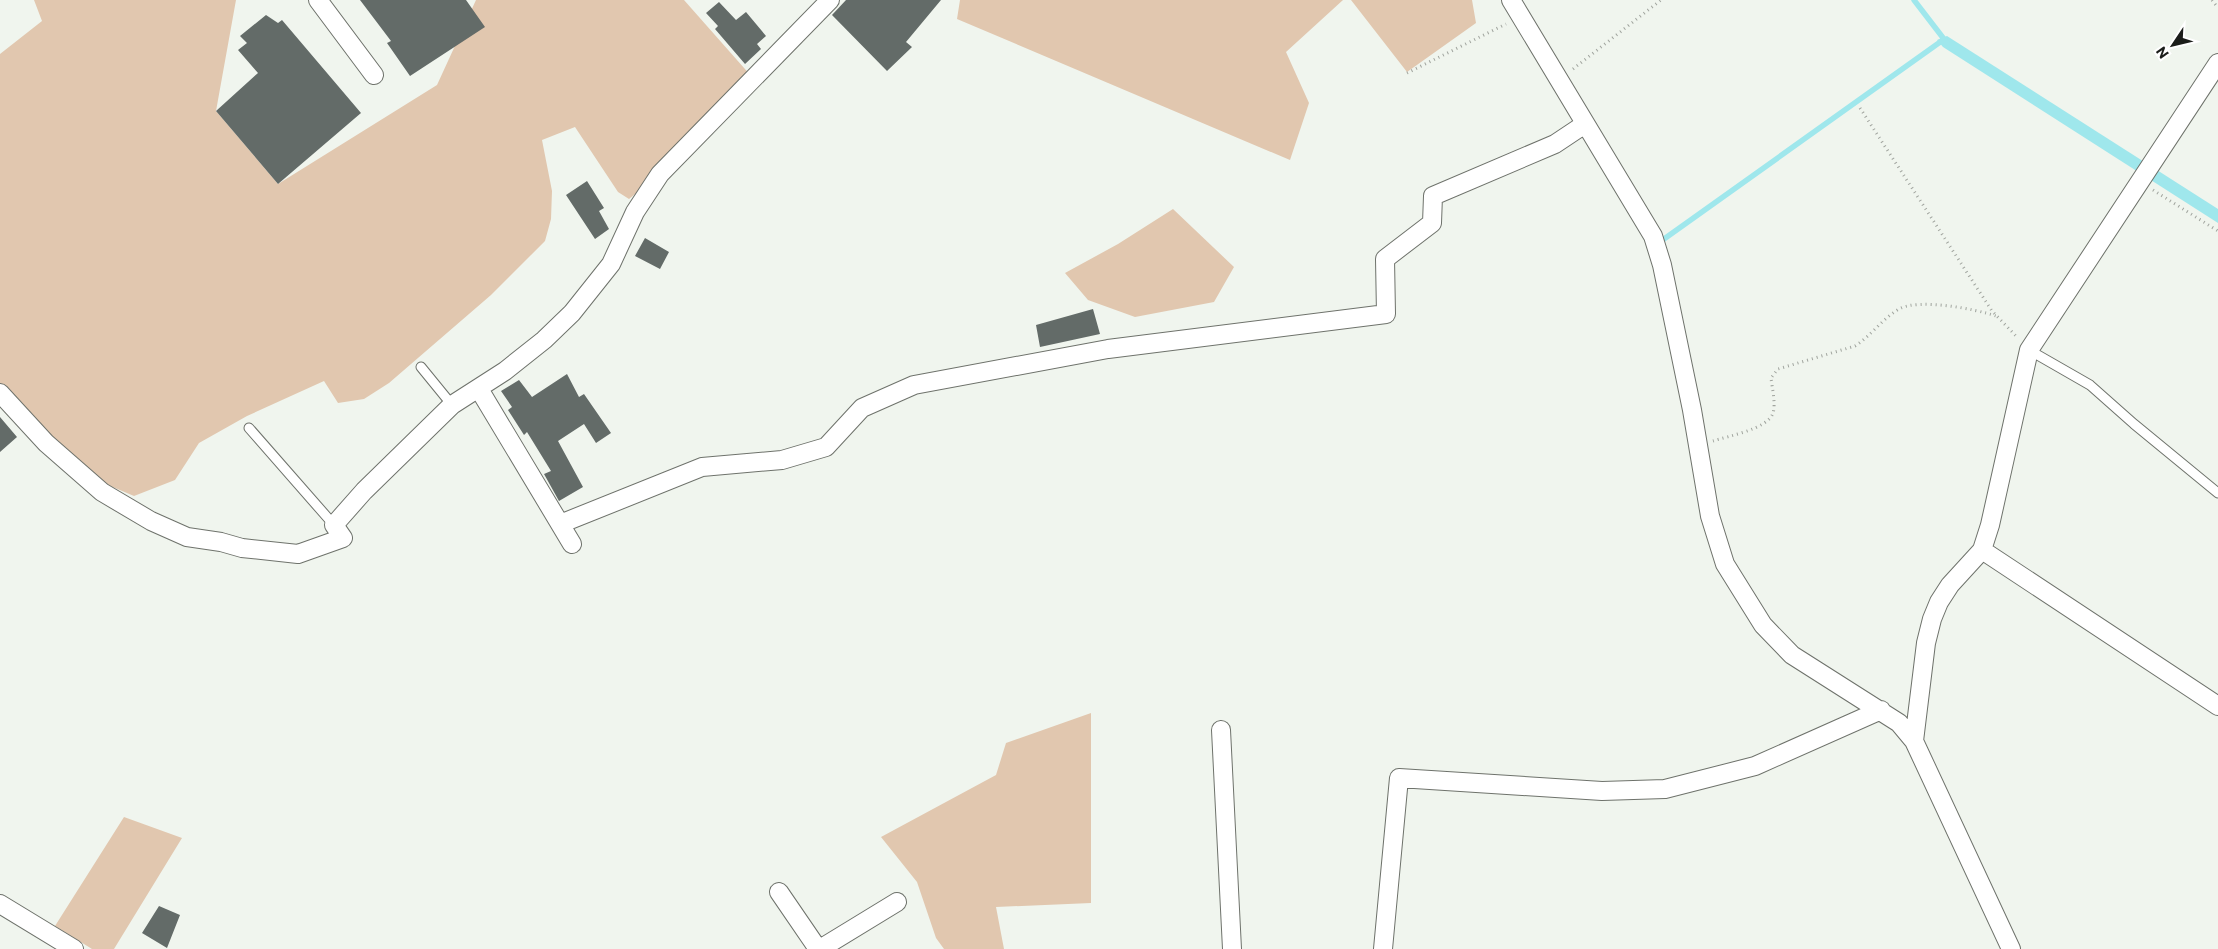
<svg xmlns="http://www.w3.org/2000/svg" width="2218" height="949" font-family="Commissioner,sans-serif">
<style>
.green{fill:#e1c7af}
.water{fill:#9fe7ec}
.lines{fill:none;stroke-linecap:round;stroke-linejoin:round}
.stream{stroke:#9fe7ec;stroke-width:5.5}
.building{fill:#636b68}
.service-casing{stroke:#6e726b;stroke-width:11}
.minor-casing{stroke:#6e726b;stroke-width:20}
.path{stroke:#a0a49e;stroke-width:3;stroke-dasharray:1 4;stroke-linecap:butt}
.service{stroke:#fff;stroke-width:9}
.minor{stroke:#fff;stroke-width:18}
</style>
<rect width="100%" height="100%" fill="#f0f5ee"/>
<path class="green" d="M34 0H236L216 111 278 184 437 85 476 0H684L752 77 660 174 629 199 618 192 575 127 542 140 552 191 551 219 545 241 491 295 389 383 364 399 338 403 324 381 247 416 199 443 175 480 134 496 82 474 0 394V54L42 21Z
M960 0H1343L1286 52 1309 103 1290 160 957 19Z
M1351 0H1472L1476 23 1407 72Z
M1173 209 1234 267 1214 302 1135 317 1088 300 1065 273 1118 244Z
M1091 713V903L996 907 1004 949H944L936 938 917 882 881 837 996 775 1006 743Z
M124 817 182 838 114 949H92L55 926Z"/>
<path class="water" d="M1947 36 2218 209V223L1943 47 1937 40Z"/>
<g class="lines">
<path class="stream" d="M1914 0 1947 43
M1664 239 1943 40"/>
</g>
<path class="building" d="M360 0H466L485 27 410 76 387 43 391 41Z
M846 0H941L906 42 912 47 887 71 832 15Z
M719 2 736 20 746 12 766 36 757 44 761 49 745 64 715 29 718 26 706 13Z
M266 15 278 23 282 20 361 113 278 184 216 111 258 73 238 50 247 43 240 36Z
M587 181 604 208 599 211 609 229 595 239 566 195Z
M645 238 669 252 660 269 635 256Z
M1093 309 1100 334 1040 347 1036 325Z
M567 374 579 397 584 394 611 433 596 443 584 424 558 441 583 487 559 501 544 474 551 471 527 432 524 435 508 410 512 407 501 391 519 380 532 397Z
M0 417 17 437 0 452Z
M159 906 180 915 167 948 142 933Z"/>
<g class="lines">
<g class="service-casing">
<path id="service" d="M2029 350 2090 385 2134 424 2218 493
M421 367 452 405
M249 428 334 525"/>
</g>
<g class="minor-casing">
<path id="minor" d="M318 0 374 75
M1511 0 1653 236 1662 265 1692 410 1710 516 1725 564 1763 625 1792 655 1899 723 1914 741 2011 949
M479 389 572 544
M0 393 46 443 102 492 151 521 187 537 221 542 242 548 298 554 343 538 334 525 364 491 452 405 505 371 544 340 572 313 611 264 635 212 660 174 830 0
M560 524 702 467 782 460 826 447 862 408 914 385 1108 349 1386 314 1385 259 1432 223 1433 196 1555 144 1579 128 1586 127
M1982 550 2218 706
M1221 730 1232 949
M1914 741 1926 643 1932 619 1939 602 1950 585 1982 550 1990 525 2029 350 2218 63
M779 892 818 949
M0 904 74 949
M820 949 897 902
M1383 949 1399 778 1602 791 1665 789 1755 766 1881 710"/>
</g>
<path class="path" d="M2212 0 2218 8
M1573 69 1661 0
M1407 73 1506 24
M1860 108 1992 311 2017 337
M2153 190 2218 231
M1713 441C1728 436 1768 429 1773 413 1776 404 1772 387 1771 378L1778 369 1855 346C1871 336 1882 319 1899 309 1918 298 1976 309 1996 316"/>
<use href="#service" class="service"/>
<use href="#minor" class="minor"/>
</g>
<g transform="translate(2173 45) rotate(235)" stroke="#ffffff" stroke-width="4" paint-order="stroke">
<path d="M0-4L9 19L0 12L-9 19Z" fill="#1b1d1a"/>
<text y="-8" font-size="14" font-weight="bold" text-anchor="middle" fill="#1b1d1a">N</text>
</g>
</svg>
